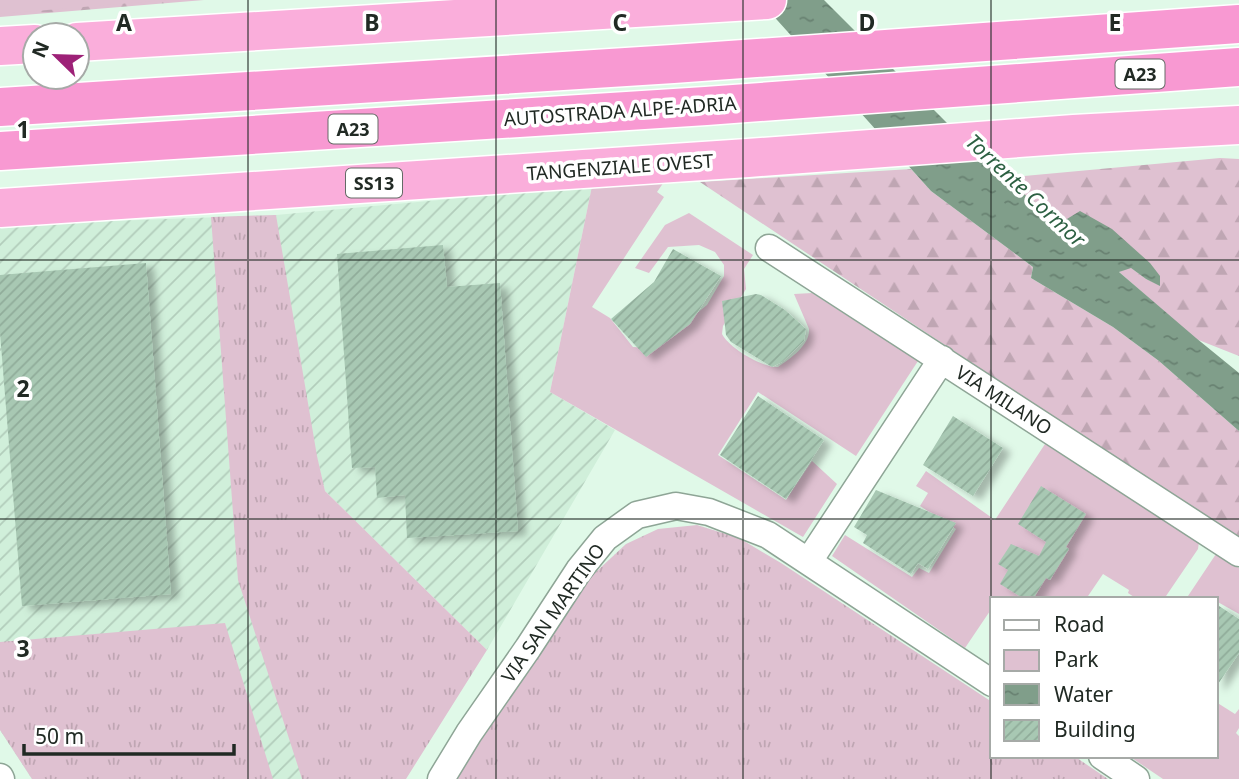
<svg xmlns="http://www.w3.org/2000/svg" width="1239" height="779" font-family="'Noto Sans',sans-serif">
<style>
.industrial{fill:url(#industrial-furrows)}
.grass{fill:url(#grass-tufts)}
.forest{fill:url(#forest-firs)}
.green{fill:#dfc1d1}
.water{fill:url(#water-ripples)}
.building{fill:url(#building-hatch);filter:url(#shadow)}
.lines{fill:none;stroke-linecap:round;stroke-linejoin:round}
.minor-casing{stroke:#8ea596;stroke-width:29}
.trunk-casing{stroke:#fff;stroke-width:41}
.motorway-casing{stroke:#fff;stroke-width:41}
.minor{stroke:#fff;stroke-width:26}
.trunk{stroke:#faaedb;stroke-width:38}
.motorway{stroke:#f899d2;stroke-width:38}
.grid{fill:none;stroke:#212a24;stroke-width:2;stroke-opacity:0.55}
.labels{text-anchor:middle;dominant-baseline:central;stroke-width:7;stroke-linejoin:round;paint-order:stroke}
.shield{fill:#fff;stroke:#646a66;stroke-width:2}
.shield-label{font-size:18px;font-weight:bold;fill:#212a24}
.street-label{font-size:19px;fill:#212a24;stroke:#fff}
.water-label{font-size:21px;font-style:italic;fill:#2c6042;stroke:#fff}
.grid-label{font-size:23px;text-anchor:middle;font-weight:bold;fill:#212a24;stroke:#fff;stroke-width:7;stroke-linejoin:round;paint-order:stroke}
</style>
<defs>
<pattern id="industrial-furrows" width="10" height="10" patternUnits="userSpaceOnUse" patternTransform="scale(1.75)"><rect width="10" height="10" fill="#d0efda"/><path d="M-1 1l2-2M0 10L10 0M9 11l2-2" fill="none" stroke="#b2cdbb"/></pattern>
<pattern id="grass-tufts" width="24" height="20" patternUnits="userSpaceOnUse" patternTransform="scale(1.75)"><rect width="24" height="20" fill="#dfc1d1"/><path d="M3 7l-1-3M5 7V3M7 7l1-3M15 17l-1-3M17 17v-4M19 17l1-3" fill="none" stroke="#bfa6b3"/></pattern>
<pattern id="forest-firs" width="22" height="20" patternUnits="userSpaceOnUse" patternTransform="scale(1.75)"><rect width="22" height="20" fill="#dfc1d1"/><path d="M5 1l3.5 6h-7zM16 11l3.5 6h-7z" fill="#bfa6b3"/></pattern>
<pattern id="water-ripples" width="26" height="14" patternUnits="userSpaceOnUse" patternTransform="scale(1.75)"><rect width="26" height="14" fill="#809e8a"/><path d="M2 4q2-2 4 0t4 0M15 11q2-2 4 0t4 0" fill="none" stroke="#688171"/></pattern>
<pattern id="building-hatch" width="6" height="6" patternUnits="userSpaceOnUse" patternTransform="scale(1.75)"><rect width="6" height="6" fill="#a8c8b3"/><path d="M-1 1l2-2M0 6l6-6M5 7l2-2" fill="none" stroke="#90ac9a"/></pattern>
<filter id="shadow"><feDropShadow dx="8" dy="4.5" stdDeviation="3.5" flood-color="#0004"/></filter>
</defs>
<rect width="100%" height="100%" fill="#e0f9e8"/>
<path class="industrial" d="M592 186 550 392 615 430 487 650 325 491 317 458 336 779H32L0 730V225L276 215Z"/>
<path class="grass" d="M276 215 317 456 325 491 487 650 406 779H302L238 580 211 217Z
M697 525 739 538 781 563 992 702V756H1074L1108 779H455L563 612 583 584 626 544 658 529Z
M225 623 273 779H32L0 730V642Z"/>
<path class="forest" d="M0 0H204L0 17Z
M1220 158 1239 159V356L1196 339 1119 272 1130 267 1146 279 1160 285 1062 223 1002 178Z
M911 169 931 191 1033 267 1031 278 1113 327 1159 361 1239 431V541L700 182Z"/>
<path class="green" d="M0 0H166L0 14Z
M666 179 657 192 664 197 592 307 610 318 633 347 654 348 707 305 724 276V265L715 252 699 245 668 247 649 273 635 268 665 225 689 213 753 255 744 269 746 289 723 326 722 334C729 348 763 368 778 367 791 358 810 345 809 329L794 294 812 293 918 361 856 456 758 392 718 455 786 500 812 461 837 484 803 537 550 392 592 186Z
M1045 444 1199 542 1198 549 1164 599H1137L1128 593 1129 590 1103 574 1086 599H992V608L965 648 832 556 845 535 912 577 919 568 929 573 956 529 920 506 928 493 916 486 926 471 995 520Z
M1216 554 1239 568V614L1216 601V599L1209 596 1207 599H1186Z
M1216 702 1235 714 1239 709V728L1236 733 1239 736V779H1163L1129 756H1216Z"/>
<path class="water" d="M759 0H824L1002 178 1062 222 1080 211 1112 229 1150 263 1160 276V286L1146 279 1131 268 1119 272 1196 338 1239 373V431L1159 361 1113 327 1031 278 1033 267 931 191Z"/>
<path class="building" d="M443 245 447 287 500 283 518 531 407 538 405 495 377 498 375 467 352 468 337 254Z
M673 249 721 276 690 324 646 357 611 319 654 282Z
M146 263 171 594 22 606 0 333V275Z
M756 294 761 295 785 310 806 329 804 341 782 362 772 367 731 342 726 335 722 301Z
M758 396 824 440 786 499 720 455Z
M953 416 1003 448 973 496 923 465Z
M1041 486 1086 514 1066 547 1069 549 1050 580 1046 578 1033 599H1024L1000 584 1008 570 998 564 1011 544 1039 556 1046 542 1018 524Z
M876 490 956 523 928 569 918 563 911 574 863 543 867 535 854 527Z
M1216 604 1239 619V653L1216 687Z"/>
<g class="lines">
<g class="minor-casing">
<path id="minor" d="M769 248 1239 553
M809 561 942 359
M1102 756 1136 779
M0 777 1 779
M441 779 469 733 528 648 579 570 605 538 637 515 676 506 709 512 768 535 992 683"/>
</g>
<g class="trunk-casing">
<path id="trunk" d="M77 42 767 0
M0 46 35 44
M0 208 748 158 1074 134 1239 125"/>
</g>
<g class="motorway-casing">
<path id="motorway" d="M0 107 673 64 1239 24
M0 151 706 106 1239 67"/>
</g>
<use href="#minor" class="minor"/>
<use href="#trunk" class="trunk"/>
<use href="#motorway" class="motorway"/>
</g>
<path class="grid" d="M248 0V779M496 0V779M743 0V779M991 0V779M0 260H1239M0 519H1239"/>
<g class="labels">
<g class="shield">
<rect x="1115.5" y="59.5" width="49" height="29" rx="5"/>
<rect x="328.5" y="114.5" width="49" height="29" rx="5"/>
<rect x="346" y="168.5" width="56" height="29" rx="5"/>
</g>
<g class="shield-label">
<text x="1140" y="74">A23</text>
<text x="353" y="129">A23</text>
<text x="374" y="183">SS13</text>
</g>
<g class="street-label">
<text transform="translate(620 111) rotate(-4)">AUTOSTRADA ALPE-ADRIA</text>
<text transform="translate(620 167) rotate(-4)">TANGENZIALE OVEST</text>
<text transform="translate(1004 400) rotate(33)">VIA MILANO</text>
<text transform="translate(553 613) rotate(-55)">VIA SAN MARTINO</text>
</g>
<g class="water-label">
<text transform="translate(1026 190) rotate(43)">Torrente Cormor</text>
</g>
</g>
<g class="grid-label">
<text x="124" y="31">A</text>
<text x="372" y="31">B</text>
<text x="620" y="31">C</text>
<text x="867" y="31">D</text>
<text x="1115" y="31">E</text>
<text x="23" y="138">1</text>
<text x="23" y="397">2</text>
<text x="23" y="657">3</text>
</g>
<rect x="990" y="597" width="228" height="161" fill="#ffffff" stroke="#a6aaa7" stroke-width="2"/>
<rect x="1004" y="620" width="35" height="10" fill="#ffffff" stroke="#a6aaa7" stroke-width="2"/>
<text x="1054" y="632" font-size="21" fill="#212a24">Road</text>
<rect x="1004" y="650" width="35" height="21" fill="#dfc1d1" stroke="#a6aaa7" stroke-width="2"/>
<text x="1054" y="667" font-size="21" fill="#212a24">Park</text>
<rect x="1004" y="684" width="35" height="21" fill="url(#water-ripples)" stroke="#a6aaa7" stroke-width="2"/>
<text x="1054" y="702" font-size="21" fill="#212a24">Water</text>
<rect x="1004" y="720" width="35" height="21" fill="url(#building-hatch)" stroke="#a6aaa7" stroke-width="2"/>
<text x="1054" y="737" font-size="21" fill="#212a24">Building</text>
<g transform="translate(56 56) rotate(293)"><circle r="33" fill="#ffffff" stroke="#a6aaa7" stroke-width="2"/>
<path d="M0-5L12 26L0 18L-12 26Z" fill="#9d2177"/>
<text y="-10" font-size="19" font-weight="bold" text-anchor="middle" fill="#212a24">N</text>
</g>
<path d="M24 744v10h210v-10" fill="none" stroke="#212a24" stroke-width="3.5"/>
<text x="35" y="744" font-size="21" fill="#212a24" stroke="#ffffff" stroke-width="5" paint-order="stroke">50 m</text>
</svg>
